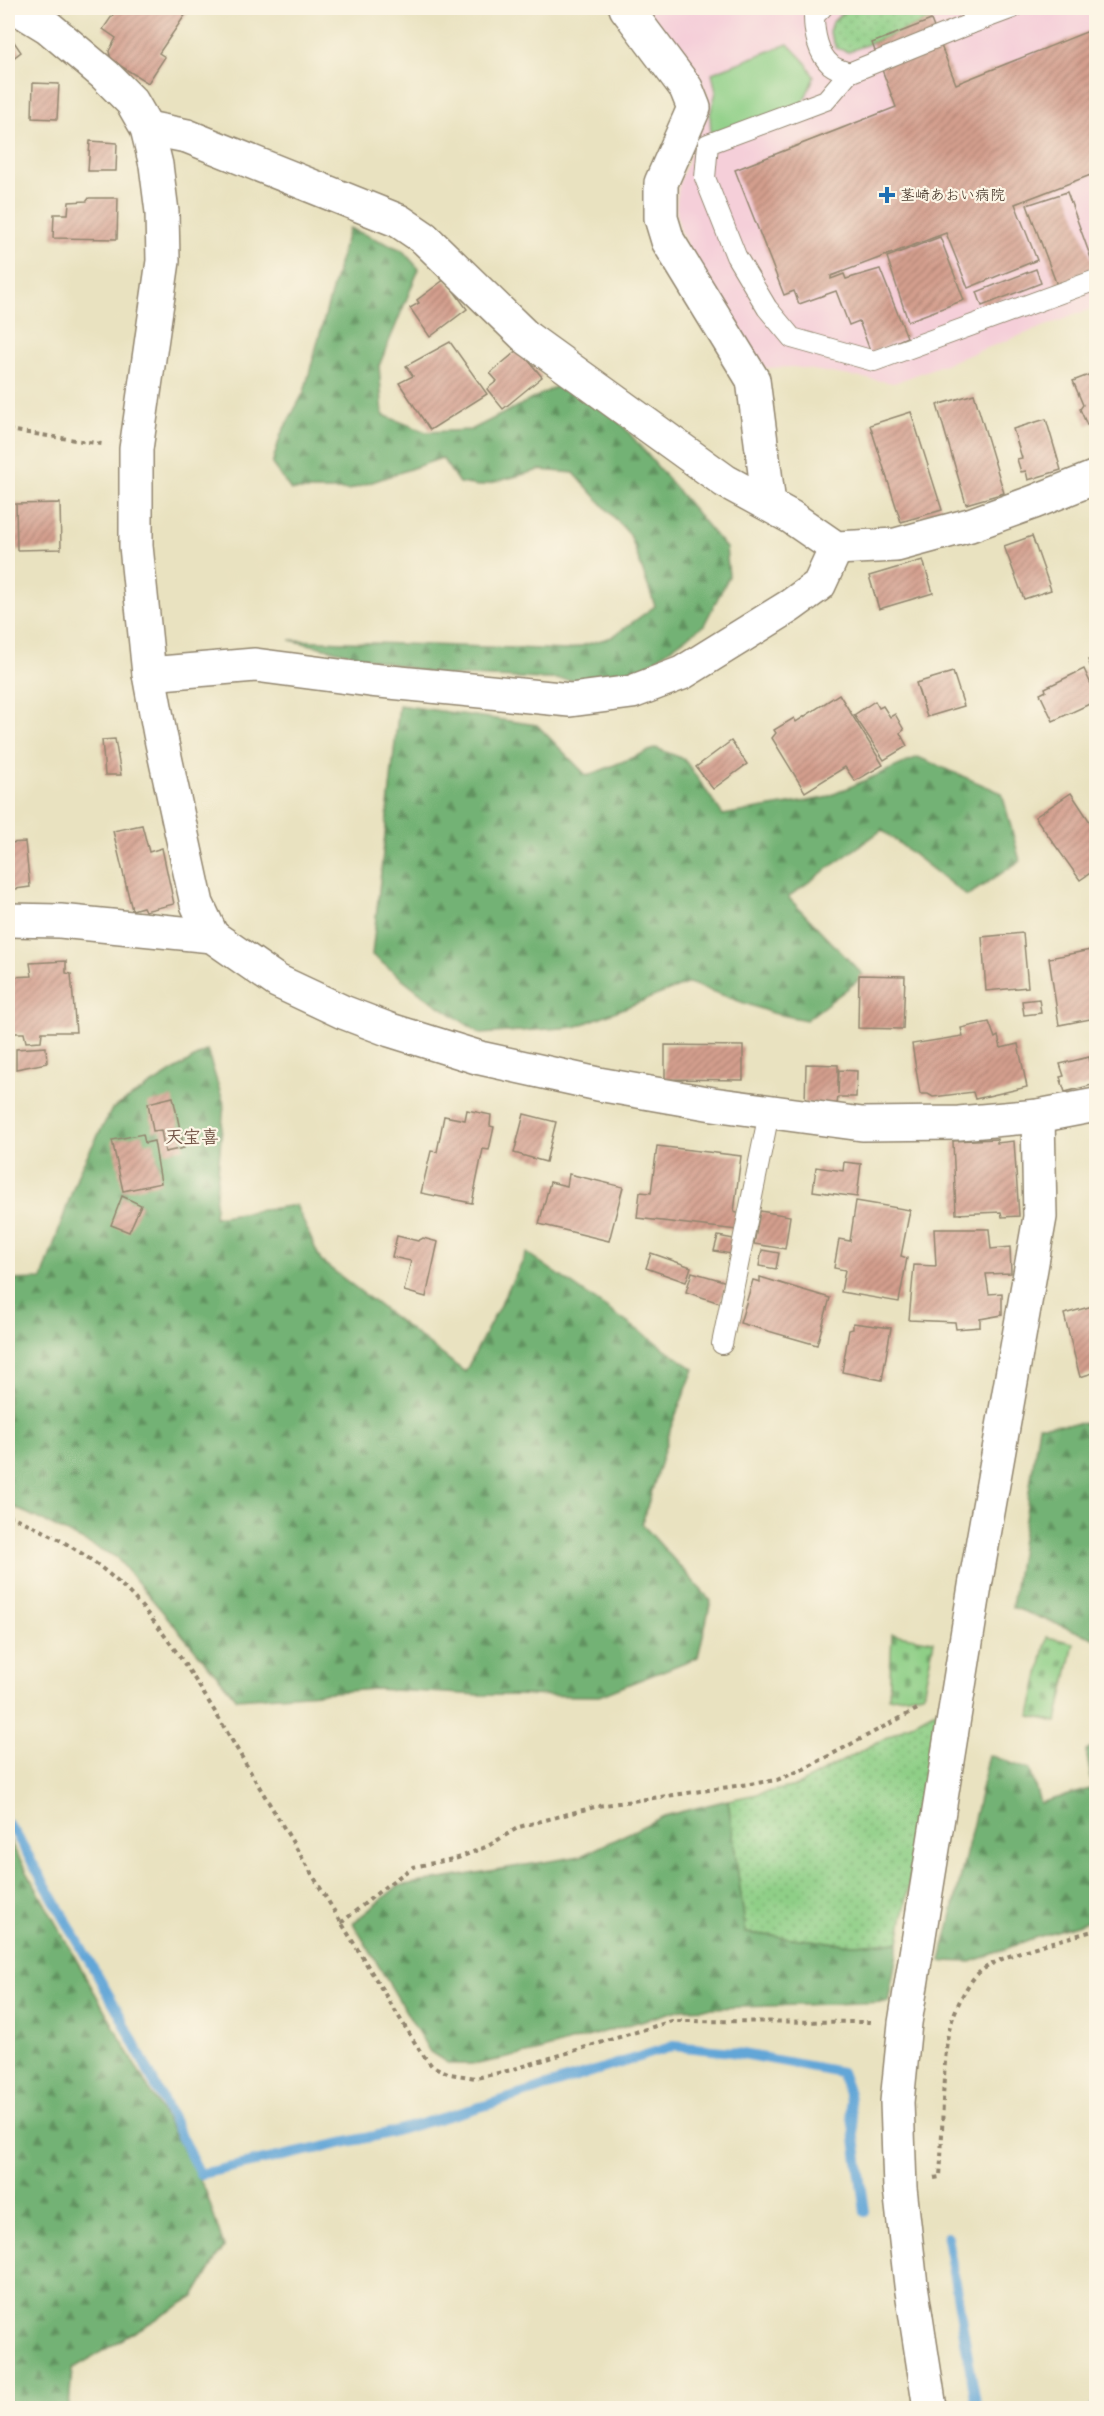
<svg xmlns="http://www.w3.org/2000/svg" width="1104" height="2416" font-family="'Balsamiq Sans','Klee One',sans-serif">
<defs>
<pattern id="grass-dots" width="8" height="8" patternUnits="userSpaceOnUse" patternTransform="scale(1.5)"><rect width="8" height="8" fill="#8fcf87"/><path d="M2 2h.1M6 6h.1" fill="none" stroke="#76a86e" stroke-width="1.8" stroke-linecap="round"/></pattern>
<pattern id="forest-firs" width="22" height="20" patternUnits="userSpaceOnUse" patternTransform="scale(1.5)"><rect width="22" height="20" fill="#73b274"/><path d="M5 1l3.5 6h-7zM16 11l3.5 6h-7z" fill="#60915f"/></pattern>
<pattern id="cemetery-stones" width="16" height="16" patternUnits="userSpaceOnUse" patternTransform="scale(1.5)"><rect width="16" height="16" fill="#8fcf87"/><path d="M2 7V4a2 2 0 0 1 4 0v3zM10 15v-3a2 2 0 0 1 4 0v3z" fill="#76a86e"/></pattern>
<pattern id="building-hatch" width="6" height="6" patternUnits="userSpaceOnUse" patternTransform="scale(1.5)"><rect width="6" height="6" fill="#d49f8e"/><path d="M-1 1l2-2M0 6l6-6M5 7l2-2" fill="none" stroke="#ad8273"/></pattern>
</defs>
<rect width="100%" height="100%" fill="#fcf5e5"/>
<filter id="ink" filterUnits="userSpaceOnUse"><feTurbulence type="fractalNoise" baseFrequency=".0167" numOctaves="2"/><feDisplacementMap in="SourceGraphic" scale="12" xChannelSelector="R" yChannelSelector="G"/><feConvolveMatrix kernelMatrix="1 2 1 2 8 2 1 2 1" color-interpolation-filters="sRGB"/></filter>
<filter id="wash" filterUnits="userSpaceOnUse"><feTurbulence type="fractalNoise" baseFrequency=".008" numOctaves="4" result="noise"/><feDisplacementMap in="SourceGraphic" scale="24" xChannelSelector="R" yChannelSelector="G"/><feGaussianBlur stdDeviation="1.35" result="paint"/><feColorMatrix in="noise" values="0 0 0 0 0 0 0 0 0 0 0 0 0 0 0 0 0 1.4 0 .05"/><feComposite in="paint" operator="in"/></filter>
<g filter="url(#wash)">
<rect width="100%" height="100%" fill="#e9e2c0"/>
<polygon fill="#f5cfd9" points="645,8 1096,8 1096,307 894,383 794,367 764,368 688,248 679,226 676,208 679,183 708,108 707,95 702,84"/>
<g fill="url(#grass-dots)" stroke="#657c52" stroke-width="1.5">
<polygon points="847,8 956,8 949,13 848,52 836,48 829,31 832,23"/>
<polygon points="939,1709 899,1942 855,1945 746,1933 728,1800 796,1786"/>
</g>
<g fill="url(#forest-firs)" stroke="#576e49" stroke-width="1.5">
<polygon points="349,228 402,250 419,269 379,366 383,415 426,432 471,430 565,382 614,415 726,548 729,576 704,625 632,676 573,680 439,675 290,640 567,650 612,637 655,606 630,535 574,473 540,470 479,486 459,483 442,458 349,490 291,490 272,464 281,434 304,392"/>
<polygon points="399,705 537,725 587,776 656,748 684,759 723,815 825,798 918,757 1002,793 1020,861 967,896 882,830 788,897 864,976 806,1020 772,1013 689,983 575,1027 481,1034 427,998 372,955"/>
<polygon points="207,1050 224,1104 214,1217 296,1205 321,1261 465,1372 527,1253 694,1369 671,1427 642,1524 711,1601 698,1657 599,1696 480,1695 375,1689 237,1699 116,1557 8,1504 8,1280 42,1279 79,1171 112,1109"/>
<polygon points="1096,1423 1096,1639 1012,1607 1039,1425"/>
<polygon points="1096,1745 1096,1919 1031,1939 971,1962 941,1961 989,1755 1030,1770 1040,1803 1093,1788 1086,1751"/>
<polygon points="728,1800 746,1933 855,1945 899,1942 888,2002 682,2009 536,2052 478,2064 449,2064 430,2052 353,1923 398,1886 581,1856 664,1816"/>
<polygon points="8,1838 205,2189 224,2247 194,2297 72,2369 69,2408 8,2408 8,2127 10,2122 8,2117"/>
</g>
<g fill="url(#cemetery-stones)" stroke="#657c52" stroke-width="1.5">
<polygon points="892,1634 934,1641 923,1694 889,1698"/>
<polygon points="1047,1637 1074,1643 1057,1722 1030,1716"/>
</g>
<polygon fill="#8fcf87" stroke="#657c52" stroke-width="1.5" points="788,44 806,63 814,77 803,103 711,135 710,115 716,92 712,73"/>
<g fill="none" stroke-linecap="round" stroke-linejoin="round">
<g stroke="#62a6d7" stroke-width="10">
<polyline points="8,1824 16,1834 118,2011 200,2174 384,2134 487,2105 674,2046 732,2052 841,2072 849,2094 865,2212"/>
<polyline points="947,2237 977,2408"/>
<polyline points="1094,2408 1096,2408"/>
</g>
</g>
<g id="blocks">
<g fill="url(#building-hatch)">
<polygon points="114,8 190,8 159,53 165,57 148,83 111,60 109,51 116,38 103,29 117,9"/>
<polygon points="931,20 956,84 1096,28 1096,173 1015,204 1037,260 968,288 946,233 831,276 831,279 844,274 846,279 880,269 907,337 871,353 859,321 849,325 836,291 799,304 794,291 784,295 735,170 896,107 872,43"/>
<polygon points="8,33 21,52 8,62"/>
<polygon points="33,83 59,84 57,119 32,118"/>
<polygon points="90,141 117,143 116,171 88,171"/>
<polygon points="1067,192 1096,272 1058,288 1027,205"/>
<polygon points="89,198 118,198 117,239 53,238 54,214 68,214 69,202 87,201"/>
<polygon points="940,237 964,300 908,321 887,257"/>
<polygon points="1036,269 1041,283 982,306 977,292"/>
<polygon points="445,279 467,309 430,337 410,308 419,303 417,300"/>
<polygon points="450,342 487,394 430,430 399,383 413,376 406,366"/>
<polygon points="519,349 542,377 503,409 487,389 497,381 490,373"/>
<polygon points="1096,372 1096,421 1087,425 1080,409 1083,405 1073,381"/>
<polygon points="974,394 1004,493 966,504 937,405"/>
<polygon points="911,412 942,510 901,522 870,425"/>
<polygon points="1046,419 1061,470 1028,480 1026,471 1021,472 1017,459 1022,458 1013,429"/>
<polygon points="60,503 61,549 17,550 16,504"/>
<polygon points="1032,536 1051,590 1024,599 1004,546"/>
<polygon points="923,560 933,593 879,609 869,576"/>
<polygon points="1096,657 1096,681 1088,660"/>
<polygon points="1084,669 1096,695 1096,701 1053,721 1040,694 1046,691 1045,688"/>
<polygon points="953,672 964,706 927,717 916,683"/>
<polygon points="839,694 883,765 855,781 845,767 805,792 772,738 776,733 774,730 794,718 796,722"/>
<polygon points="875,701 879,708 883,706 890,717 895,714 904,730 900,733 907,746 884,760 854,715"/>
<polygon points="115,739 121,775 105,775 102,740"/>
<polygon points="731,741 747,764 713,789 696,767"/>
<polygon points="1071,793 1096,831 1096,869 1080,880 1035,817"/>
<polygon points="142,825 149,852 162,848 174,904 145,911 143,907 132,910 113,831"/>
<polygon points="25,842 30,887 8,890 8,843"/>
<polygon points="1023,933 1028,987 986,991 982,937"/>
<polygon points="1096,949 1096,1018 1059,1025 1049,958"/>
<polygon points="66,961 66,973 71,974 76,1032 42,1032 41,1041 26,1042 24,1033 8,1033 8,995 14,994 11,977 32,976 30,963"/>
<polygon points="859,975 905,976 903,1029 858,1028"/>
<polygon points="1039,999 1041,1013 1024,1015 1022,1001"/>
<polygon points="989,1022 995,1038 998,1036 1001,1048 1018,1044 1027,1087 975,1099 973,1092 933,1097 928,1094 920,1094 912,1044 963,1036 961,1028"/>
<polygon points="665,1045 743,1046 743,1080 665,1079"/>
<polygon points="46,1047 47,1063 16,1069 16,1049"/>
<polygon points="1089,1057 1096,1084 1065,1092 1060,1077 1064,1076 1060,1064"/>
<polygon points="806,1064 838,1065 838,1094 839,1070 857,1071 856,1097 838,1097 837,1104 805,1104"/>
<polygon points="173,1097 184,1148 165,1152 161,1130 153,1131 148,1103"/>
<polygon points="467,1110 491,1115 490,1126 494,1127 489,1150 483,1149 472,1203 421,1193 431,1151 437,1152 444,1116 465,1120"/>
<polygon points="524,1114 556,1122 546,1162 514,1153"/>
<polygon points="143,1134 145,1143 154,1141 161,1183 123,1191 112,1140"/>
<polygon points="997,1139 997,1143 1014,1141 1019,1216 1002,1217 1001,1212 956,1214 953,1141"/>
<polygon points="657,1146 741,1156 734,1212 740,1214 737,1230 637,1218 640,1192 651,1193"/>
<polygon points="844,1162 861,1164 857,1197 813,1191 816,1167 843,1171"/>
<polygon points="569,1174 623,1187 609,1241 539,1224 550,1182 567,1186"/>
<polygon points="122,1196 141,1205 129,1232 111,1225"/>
<polygon points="856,1201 910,1210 901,1256 907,1258 899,1302 841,1292 845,1270 834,1268 839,1239 850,1241"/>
<polygon points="760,1211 790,1216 785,1249 754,1244"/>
<polygon points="934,1229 989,1229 991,1249 1010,1247 1011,1273 986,1274 989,1294 1002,1293 1002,1315 980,1319 980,1327 956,1329 955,1322 909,1320 914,1265 936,1266"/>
<polygon points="397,1236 418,1241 423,1238 438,1242 426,1297 404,1291 411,1261 392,1257"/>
<polygon points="718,1236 734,1239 731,1254 714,1251"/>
<polygon points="762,1250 779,1253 776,1269 759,1266"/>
<polygon points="651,1253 691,1267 686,1282 646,1268"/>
<polygon points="692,1272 727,1282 720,1303 686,1292"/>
<polygon points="760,1277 830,1298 817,1345 740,1323 753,1280 760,1282"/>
<polygon points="1096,1305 1096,1372 1080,1377 1064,1314"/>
<polygon points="853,1323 891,1328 882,1380 842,1372 849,1330 853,1329"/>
</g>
</g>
</g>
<g filter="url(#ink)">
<use href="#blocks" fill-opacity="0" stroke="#92866f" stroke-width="1.5"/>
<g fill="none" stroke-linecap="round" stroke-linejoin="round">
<defs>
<g id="service">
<path d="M822,8L814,16C814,33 818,54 831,65C836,69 844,71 849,73L970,24L975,8"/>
<polyline points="970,24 1013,8"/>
<polyline points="849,73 826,100 708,144 705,178 736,256 767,308 792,338 874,361 1096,280"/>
<polyline points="722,1344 769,1113"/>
</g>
<g id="minor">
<polyline points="17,8 48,27 105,75 132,102 147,128 156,165 162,212 163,261 136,449 136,546 149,674 160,734 197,904 212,936"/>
<polyline points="626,8 686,88 694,108 661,183 661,218 668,241 753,380 769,504"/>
<polyline points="147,128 187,136 399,221 424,238 527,338 725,481 791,517 836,548 896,545 970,525 1034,502 1096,477"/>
<polyline points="149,674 255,665 370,680 570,700 632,692 682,673 790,606 819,585 836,548"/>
<polyline points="8,920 60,921 212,936 277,981 343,1012 390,1030 480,1058 598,1084 713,1104 862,1124 959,1123 1038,1116 1096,1105"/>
<polyline points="930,2408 911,2285 900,2188 897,2102 905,2023 975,1586 1040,1217 1038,1116"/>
</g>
</defs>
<use href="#service" stroke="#92866f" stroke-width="22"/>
<use href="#minor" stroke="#92866f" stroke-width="36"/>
<g stroke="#92866f" stroke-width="4" stroke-dasharray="4.5 4.5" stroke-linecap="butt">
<polyline points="8,430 102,444"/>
<path d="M8,1515C57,1535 106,1564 141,1606C188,1661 223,1726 260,1788C313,1876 366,1964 420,2051L432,2066L450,2074L476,2078L511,2070L672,2021L871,2022"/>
<polyline points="341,1923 386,1886 413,1867 458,1858 488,1846 519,1827 598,1806 777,1780 804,1769 921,1707"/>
<path d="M934,2178L940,2177C943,2131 942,2085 947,2040C950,2020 965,1983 981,1971C1005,1952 1066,1939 1096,1930"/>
</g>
<use href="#service" stroke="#fff" stroke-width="20"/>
<use href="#minor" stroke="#fff" stroke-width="33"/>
</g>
</g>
<path fill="#1f6fb2" stroke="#fcf5e5" stroke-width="2" d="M884 186h6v6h6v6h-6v6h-6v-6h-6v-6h6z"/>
<g text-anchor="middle" stroke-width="4.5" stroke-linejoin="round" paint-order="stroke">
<g font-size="15" fill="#3b2a1e" stroke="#fcf5e5" text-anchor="start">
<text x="900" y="200">茎崎あおい病院</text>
</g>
<g font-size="18" font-weight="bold" fill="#715345" stroke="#fcf5e5">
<text x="192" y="1143">天宝喜</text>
</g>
</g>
<rect width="1104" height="2416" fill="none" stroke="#fcf5e5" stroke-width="30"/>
</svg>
